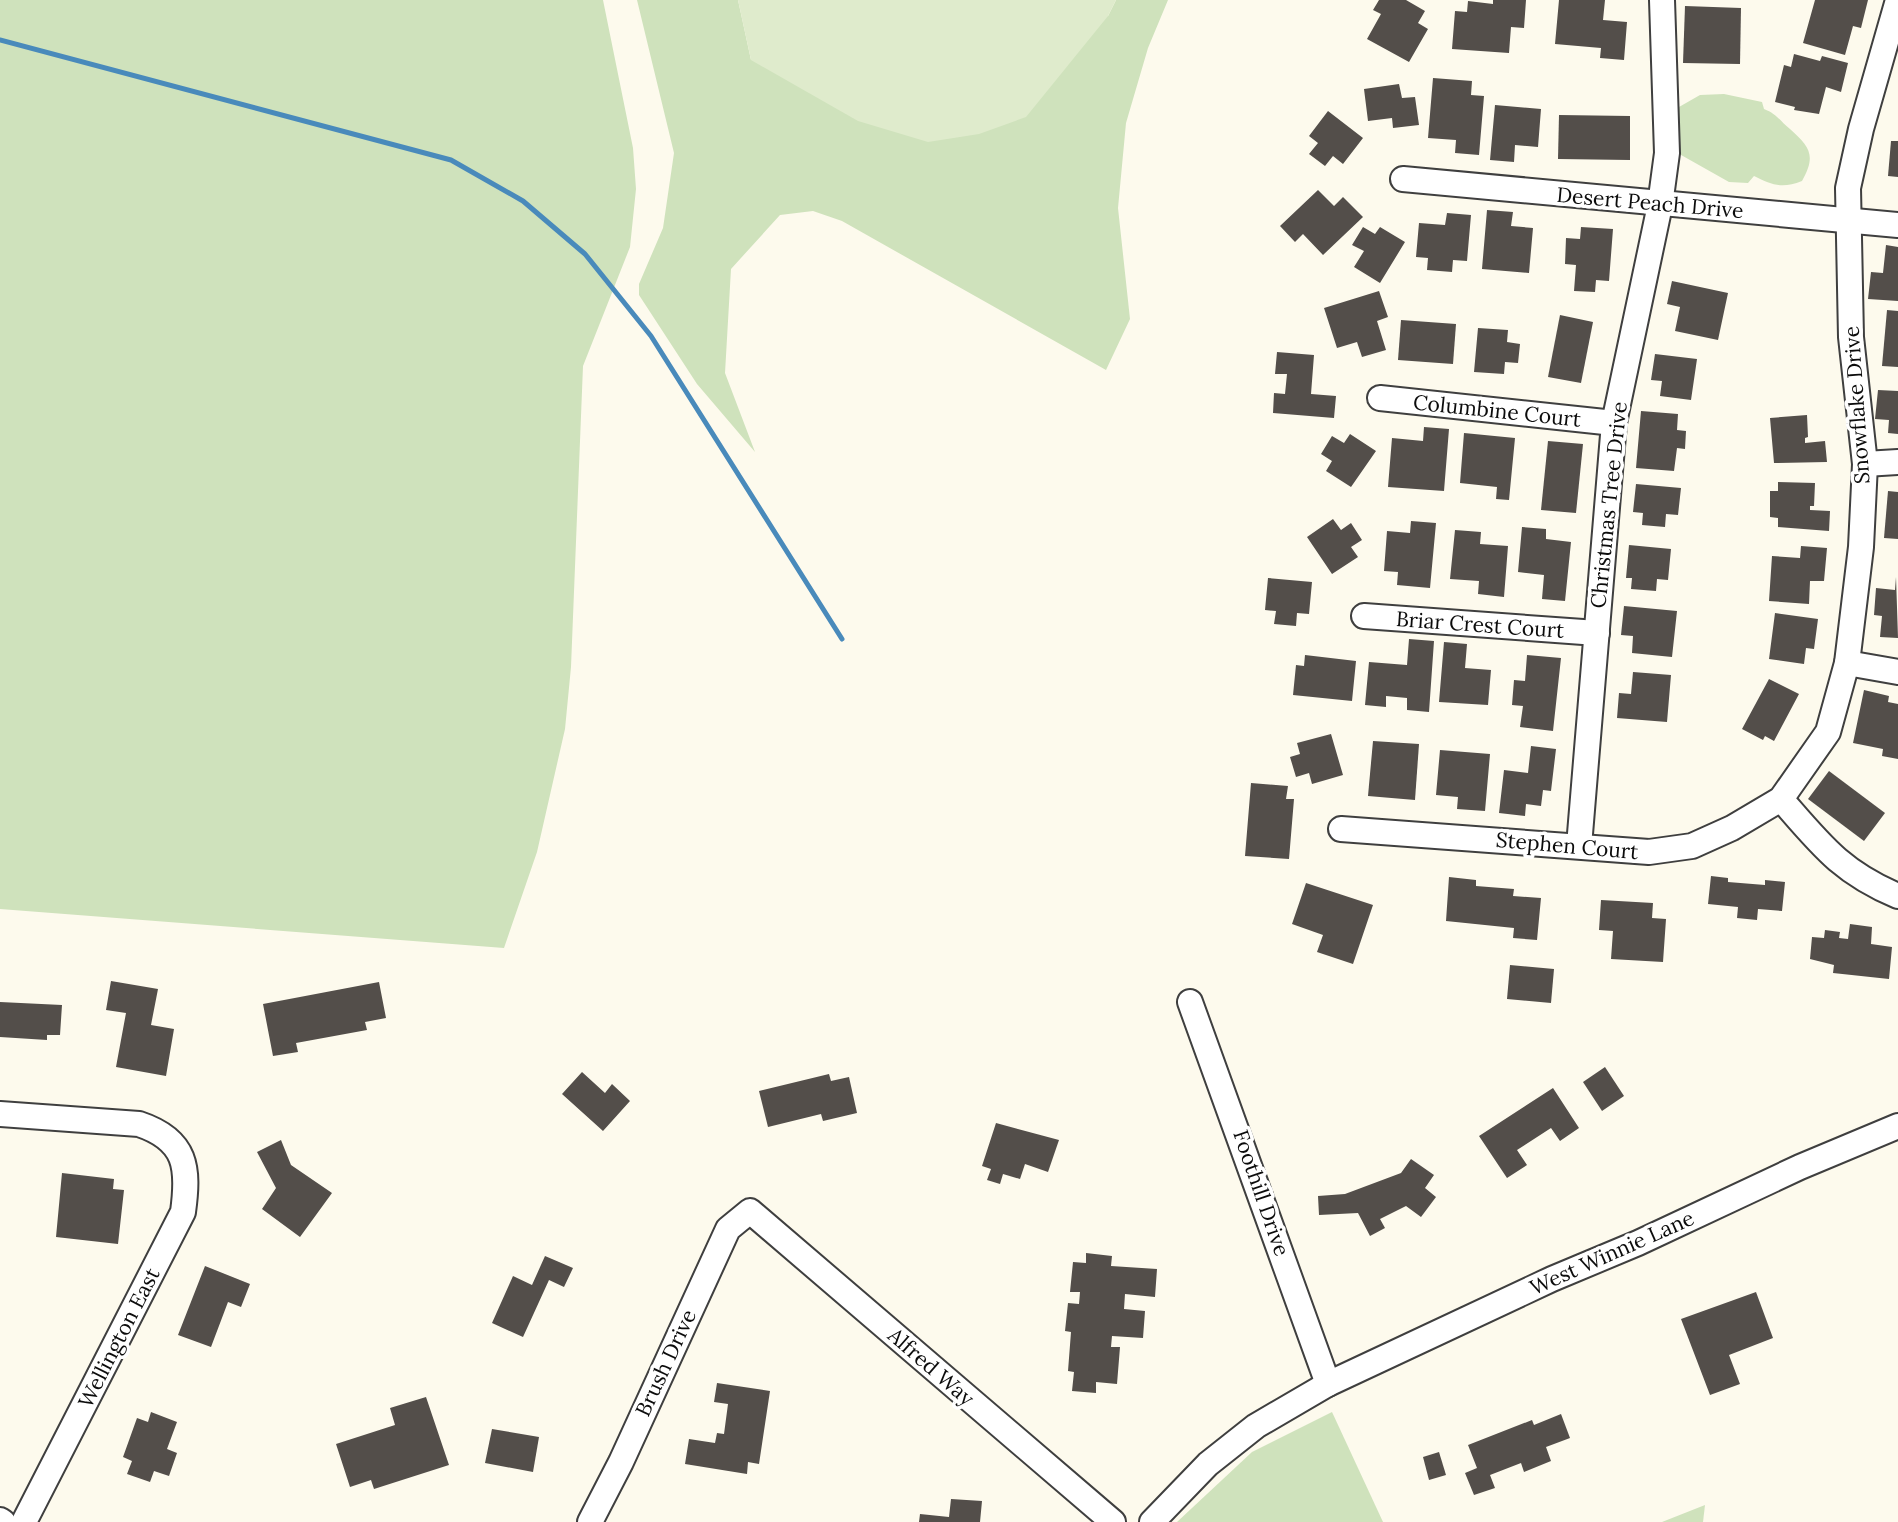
<svg xmlns="http://www.w3.org/2000/svg" width="1898" height="1522" font-family="Lora,serif">
<rect width="100%" height="100%" fill="#fdfaed"/>
<g fill="#cfe2bc">
<polygon points="0,0 603,0 633,148 636,189 630,247 583,366 571,667 565,729 537,852 504,948 0,909"/>
<polygon points="637,0 738,0 751,60 1108,16 1116,0 1168,0 1148,48 1126,123 1118,208 1130,319 1106,370 842,221 813,211 780,215 731,269 725,373 755,452 697,384 639,295 639,284 663,228 674,153"/>
<path d="M1724,94L1762,102L1764,109C1777,114 1780,121 1790,129C1809,146 1817,155 1802,181C1782,189 1772,185 1754,176L1748,183L1729,182L1674,151L1672,111L1700,95Z"/>
<polygon points="1332,1412 1383,1522 1177,1522 1252,1452"/>
<polygon points="1705,1505 1703,1522 1662,1522"/>
</g>
<polygon fill="#dfebcc" points="738,0 1116,0 1108,16 1026,117 979,134 928,142 858,121 751,60"/>
<g fill="none" stroke-linecap="round" stroke-linejoin="round">
<polyline stroke="#498abb" stroke-width="5" points="0,40 451,160 523,201 585,254 651,336 842,639"/>
</g>
<g fill="#534e4a">
<polygon points="1379,0 1406,0 1425,11 1418,23 1428,29 1409,62 1367,39 1381,14 1373,10"/>
<polygon points="1493,0 1526,0 1524,28 1511,27 1509,53 1452,49 1455,11 1467,12 1468,1 1493,4"/>
<polygon points="1559,0 1605,0 1603,20 1627,22 1624,60 1600,58 1601,48 1555,44"/>
<polygon points="1815,0 1868,0 1861,28 1853,26 1845,55 1803,43"/>
<polygon points="1685,6 1741,8 1740,64 1683,63"/>
<polygon points="1794,54 1820,61 1822,56 1848,63 1841,92 1826,87 1819,114 1794,110 1795,107 1775,102 1784,65 1791,67"/>
<polygon points="1433,78 1472,81 1471,95 1484,96 1479,155 1455,153 1456,140 1428,138"/>
<polygon points="1399,84 1402,98 1415,97 1419,125 1393,128 1392,118 1368,121 1364,89"/>
<polygon points="1495,105 1541,109 1538,147 1515,145 1514,162 1490,160"/>
<polygon points="1328,111 1363,138 1343,164 1333,156 1325,166 1309,154 1318,143 1309,136"/>
<polygon points="1559,115 1630,116 1630,160 1558,159"/>
<polygon points="1891,141 1898,141 1898,177 1888,176"/>
<polygon points="1318,190 1334,206 1343,197 1363,217 1323,255 1303,234 1295,242 1280,226"/>
<polygon points="1487,210 1513,212 1511,226 1533,228 1529,273 1482,269"/>
<polygon points="1447,213 1471,215 1467,261 1453,260 1452,272 1427,270 1428,258 1416,257 1419,223 1445,225"/>
<polygon points="1363,227 1375,234 1380,227 1405,242 1380,283 1354,267 1364,251 1352,245"/>
<polygon points="1581,227 1613,229 1609,281 1596,280 1595,292 1574,291 1576,265 1565,264 1566,238 1580,239"/>
<polygon points="1886,245 1898,247 1898,301 1868,299 1871,272 1883,273"/>
<polygon points="1672,281 1728,293 1718,340 1675,331 1680,307 1667,304"/>
<polygon points="1379,291 1388,317 1377,321 1386,350 1362,357 1357,342 1337,348 1324,308"/>
<polygon points="1887,310 1898,311 1898,367 1882,366"/>
<polygon points="1560,315 1593,322 1581,383 1548,377"/>
<polygon points="1401,320 1456,324 1453,364 1398,360"/>
<polygon points="1478,328 1508,330 1507,342 1520,344 1518,363 1505,362 1504,374 1474,372"/>
<polygon points="1277,352 1314,355 1311,394 1336,396 1334,418 1273,413 1274,393 1285,394 1287,374 1275,374"/>
<polygon points="1655,354 1697,359 1691,400 1660,396 1662,381 1651,380"/>
<polygon points="1878,390 1898,391 1898,434 1888,433 1889,420 1875,419"/>
<polygon points="1641,411 1678,414 1677,430 1686,431 1685,449 1677,448 1674,471 1636,468"/>
<polygon points="1807,415 1808,437 1805,438 1805,443 1825,441 1827,462 1774,463 1770,418"/>
<polygon points="1424,427 1449,429 1444,491 1388,487 1392,438 1423,441"/>
<polygon points="1464,433 1515,438 1509,500 1496,499 1497,487 1460,483"/>
<polygon points="1350,434 1376,451 1351,487 1326,471 1332,461 1321,454 1332,436 1344,443"/>
<polygon points="1548,441 1583,444 1576,513 1541,510"/>
<polygon points="1778,482 1815,483 1814,506 1810,506 1810,510 1830,511 1829,531 1778,527 1778,518 1770,517 1770,491 1778,491"/>
<polygon points="1636,484 1681,488 1678,515 1666,514 1665,527 1642,525 1643,513 1633,512"/>
<polygon points="1888,491 1898,492 1898,539 1884,538"/>
<polygon points="1333,519 1341,530 1351,523 1362,540 1351,547 1358,557 1332,574 1307,537"/>
<polygon points="1411,521 1436,523 1430,588 1397,585 1398,572 1384,571 1387,531 1410,533"/>
<polygon points="1522,527 1546,529 1546,539 1571,542 1565,601 1542,599 1544,575 1518,572"/>
<polygon points="1455,530 1481,532 1480,544 1508,546 1504,597 1478,594 1479,581 1450,579"/>
<polygon points="1629,545 1671,549 1668,580 1657,579 1656,591 1631,589 1632,578 1626,578"/>
<polygon points="1801,546 1827,548 1824,581 1810,581 1809,604 1769,601 1772,556 1800,558"/>
<polygon points="1896,577 1898,638 1880,637 1882,616 1874,615 1876,588 1895,590"/>
<polygon points="1268,578 1312,582 1309,614 1297,613 1296,626 1274,624 1276,611 1265,610"/>
<polygon points="1624,606 1677,611 1672,657 1632,653 1633,636 1621,635"/>
<polygon points="1775,613 1818,619 1814,649 1806,648 1804,664 1769,659"/>
<polygon points="1409,639 1434,641 1429,712 1407,710 1407,698 1386,696 1386,707 1365,705 1369,662 1407,665"/>
<polygon points="1444,642 1467,644 1465,668 1491,670 1488,705 1439,702"/>
<polygon points="1305,655 1356,661 1352,701 1293,695 1296,665 1304,666"/>
<polygon points="1527,655 1561,658 1553,731 1520,727 1523,706 1512,705 1514,680 1525,681"/>
<polygon points="1633,672 1671,675 1667,722 1617,718 1619,693 1631,694"/>
<polygon points="1769,679 1799,694 1774,741 1765,736 1763,740 1742,729"/>
<polygon points="1864,690 1889,696 1888,702 1898,704 1898,759 1882,756 1883,749 1853,743"/>
<polygon points="1331,734 1343,775 1312,784 1309,773 1296,777 1290,757 1300,754 1297,743"/>
<polygon points="1373,741 1419,744 1415,800 1368,796"/>
<polygon points="1531,746 1556,749 1551,791 1543,790 1541,806 1526,804 1525,816 1499,813 1504,770 1528,773"/>
<polygon points="1440,750 1490,754 1485,811 1457,809 1458,797 1436,795"/>
<polygon points="1829,771 1885,813 1864,841 1808,799"/>
<polygon points="1251,783 1288,786 1286,799 1294,799 1289,859 1245,856"/>
<polygon points="1711,876 1728,878 1728,882 1765,885 1765,880 1785,882 1782,911 1758,909 1757,920 1737,918 1738,907 1708,904"/>
<polygon points="1449,877 1476,880 1476,886 1514,889 1513,896 1541,898 1537,940 1513,938 1514,928 1446,921"/>
<polygon points="1306,883 1373,905 1353,964 1317,952 1323,935 1292,924"/>
<polygon points="1601,900 1653,903 1652,918 1666,919 1663,962 1611,959 1613,931 1599,930"/>
<polygon points="1850,924 1872,927 1871,944 1892,947 1889,979 1833,973 1834,965 1810,959 1812,937 1824,938 1825,930 1840,932 1839,938 1848,939"/>
<polygon points="1510,965 1554,969 1551,1003 1507,999"/>
<polygon points="111,981 158,989 151,1025 174,1029 166,1076 116,1067 126,1013 106,1010"/>
<polygon points="379,982 386,1018 365,1022 367,1030 296,1043 298,1052 273,1056 263,1004"/>
<polygon points="0,1002 62,1005 60,1035 47,1035 47,1040 0,1037"/>
<polygon points="1605,1067 1624,1096 1602,1111 1583,1082"/>
<polygon points="582,1072 605,1093 612,1084 630,1101 603,1131 562,1094"/>
<polygon points="829,1074 831,1081 849,1077 857,1113 823,1121 821,1114 768,1127 759,1091"/>
<polygon points="1553,1088 1579,1128 1560,1141 1551,1128 1517,1150 1527,1165 1507,1178 1479,1136"/>
<polygon points="996,1123 1059,1140 1048,1172 1025,1164 1020,1179 1003,1174 1000,1184 987,1180 991,1169 982,1166"/>
<polygon points="281,1140 291,1165 332,1193 300,1237 262,1209 276,1188 257,1152"/>
<polygon points="1411,1159 1434,1175 1425,1188 1436,1197 1421,1217 1406,1206 1380,1219 1385,1228 1370,1236 1358,1213 1319,1215 1318,1196 1345,1194 1401,1173"/>
<polygon points="62,1173 114,1179 113,1189 124,1190 118,1244 56,1237"/>
<polygon points="1086,1253 1112,1256 1111,1266 1157,1269 1155,1297 1125,1294 1124,1309 1145,1311 1143,1338 1112,1336 1111,1347 1120,1347 1117,1384 1096,1382 1096,1393 1072,1391 1074,1372 1068,1371 1071,1332 1065,1331 1068,1303 1079,1304 1080,1292 1070,1292 1073,1262 1086,1263"/>
<polygon points="545,1256 573,1268 564,1287 549,1280 523,1337 492,1323 513,1276 532,1285"/>
<polygon points="205,1266 250,1284 241,1307 228,1302 211,1347 178,1335"/>
<polygon points="1756,1292 1773,1338 1729,1355 1740,1384 1710,1395 1681,1319"/>
<polygon points="717,1383 770,1391 759,1464 748,1462 747,1474 685,1464 689,1439 715,1443 717,1433 724,1434 728,1404 714,1402"/>
<polygon points="426,1397 449,1465 374,1489 371,1480 350,1487 336,1444 395,1425 390,1408"/>
<polygon points="151,1412 177,1422 167,1449 177,1453 169,1476 154,1471 150,1482 127,1474 132,1461 123,1457 137,1418 148,1422"/>
<polygon points="1561,1414 1570,1438 1546,1447 1551,1461 1524,1472 1521,1463 1490,1475 1495,1488 1474,1495 1465,1473 1477,1468 1468,1445 1532,1420 1534,1425"/>
<polygon points="492,1429 539,1437 533,1472 485,1463"/>
<polygon points="1439,1452 1446,1475 1429,1480 1423,1457"/>
<polygon points="951,1499 982,1501 980,1522 919,1522 920,1514 949,1517"/>
</g>
<g fill="none" stroke-linecap="round" stroke-linejoin="round">
<defs>
<g id="minor">
<polyline points="1403,179 1898,225"/>
<polyline points="1380,398 1614,423"/>
<polyline points="1865,464 1898,462"/>
<polyline points="1364,616 1597,633"/>
<polyline points="1847,663 1898,672"/>
<path d="M1781,799C1821,845 1841,872 1898,896"/>
<polyline points="1341,829 1649,852 1692,846 1732,828 1781,799 1828,732 1847,663 1861,547 1865,464 1851,337 1848,188 1861,129 1898,0"/>
<polyline points="1579,846 1614,423 1660,205 1667,153 1662,0"/>
<polyline points="1190,1002 1328,1384"/>
<path d="M0,1114L139,1124C187,1140 189,1168 183,1212L24,1522"/>
<polyline points="0,1520 3,1522"/>
<polyline points="590,1522 621,1462 728,1229 750,1211 1113,1522"/>
<polyline points="1152,1522 1208,1464 1256,1426 1328,1384 1552,1279 1638,1243 1800,1167 1898,1126"/>
</g>
</defs>
<use href="#minor" stroke="#3f3f3f" stroke-width="28"/>
<use href="#minor" stroke="#fff" stroke-width="24"/>
</g>
<g text-anchor="middle" stroke-width="7" stroke-linejoin="round" paint-order="stroke">
<g font-size="21" fill="#0c0c0c" stroke="#fff">
<text transform="translate(1650 203) rotate(5)" y="7">Desert Peach Drive</text>
<text transform="translate(1857 405) rotate(-94)" y="7">Snowflake Drive</text>
<text transform="translate(1497 411) rotate(6)" y="7">Columbine Court</text>
<text transform="translate(1609 505) rotate(-84)" y="7">Christmas Tree Drive</text>
<text transform="translate(1480 625) rotate(4)" y="7">Briar Crest Court</text>
<text transform="translate(1567 846) rotate(5)" y="7">Stephen Court</text>
<text transform="translate(1261 1193) rotate(71)" y="7">Foothill Drive</text>
<text transform="translate(1612 1253) rotate(-24)" y="7">West Winnie Lane</text>
<text transform="translate(119 1338) rotate(-63)" y="7">Wellington East</text>
<text transform="translate(666 1363) rotate(-65)" y="7">Brush Drive</text>
<text transform="translate(931 1367) rotate(41)" y="7">Alfred Way</text>
</g>
</g>
</svg>
